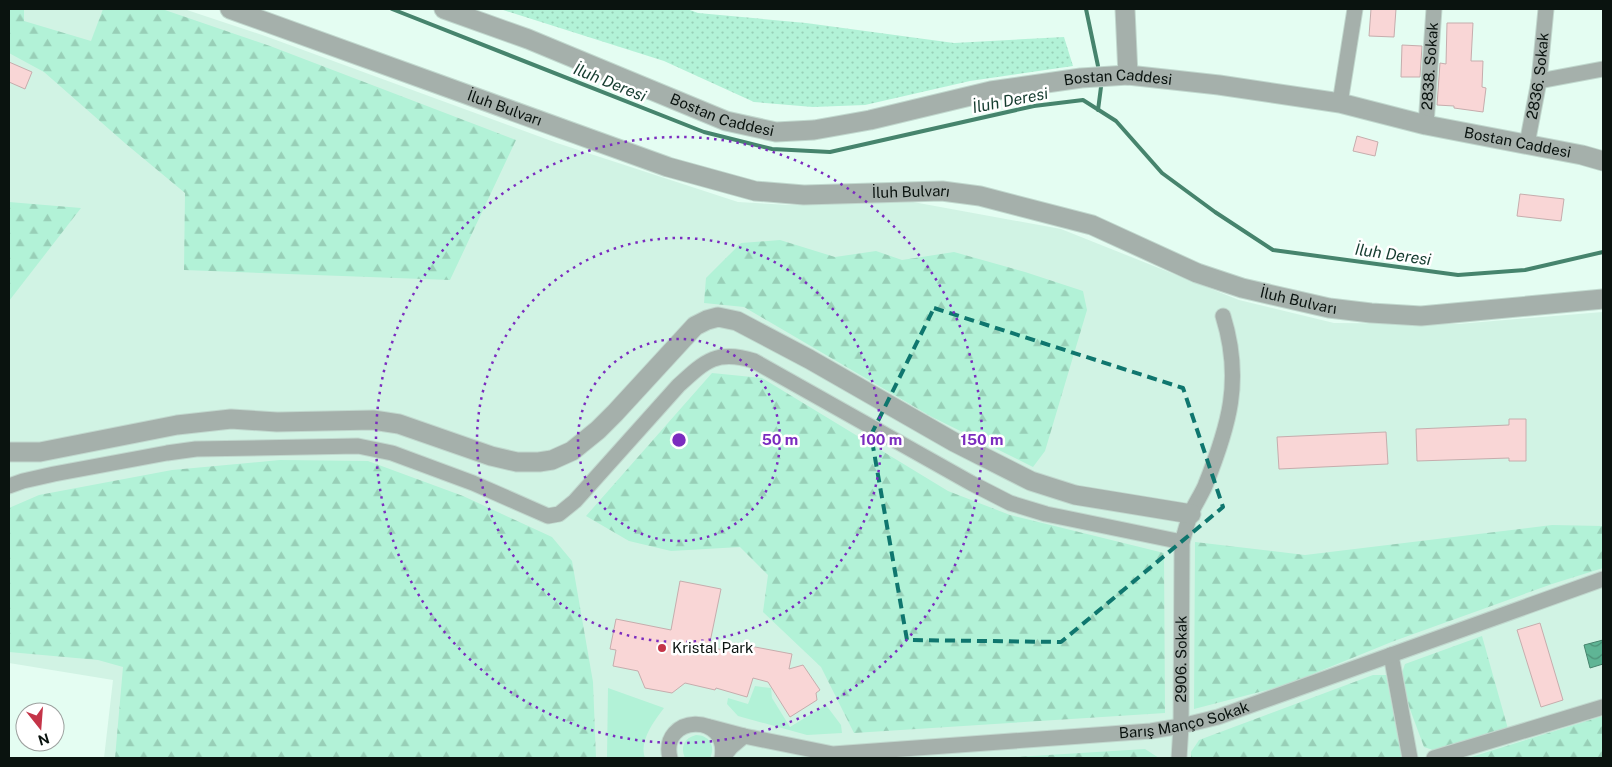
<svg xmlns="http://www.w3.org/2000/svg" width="1612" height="767" font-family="'Public Sans',sans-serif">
<defs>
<pattern id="forest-firs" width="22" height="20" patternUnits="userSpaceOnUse" patternTransform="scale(1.25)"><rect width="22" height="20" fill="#b2f2d7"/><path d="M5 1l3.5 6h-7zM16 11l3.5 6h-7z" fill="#98cfb7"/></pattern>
<pattern id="park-dots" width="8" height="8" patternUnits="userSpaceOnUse" patternTransform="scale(1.25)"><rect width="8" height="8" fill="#b2f2d7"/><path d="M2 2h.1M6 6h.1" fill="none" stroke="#98cfb7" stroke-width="1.8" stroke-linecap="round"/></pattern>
<pattern id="water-waves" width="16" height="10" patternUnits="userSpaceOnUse" patternTransform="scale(1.25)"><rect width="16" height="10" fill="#5fb595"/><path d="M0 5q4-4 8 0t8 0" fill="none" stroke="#4d9278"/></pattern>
</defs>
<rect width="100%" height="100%" fill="#e4fdf2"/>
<polygon fill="#d1f3e4" points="9,9 184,9 265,36 557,143 738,202 790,205 913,202 1061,229 1239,300 1334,323 1458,324 1603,312 1603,758 104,758 113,680 9,663"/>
<g fill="#b2f2d7">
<polygon points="755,686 771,688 772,698 790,727 826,705 841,725 842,733 807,735 738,716 727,704 728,698 748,704"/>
<path d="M608,688L664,708C654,721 639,741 645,758H607Z"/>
<path d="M696,735C709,735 716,746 710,758H685C680,747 684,738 696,735Z"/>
</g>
<g fill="url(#forest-firs)">
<polygon points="9,9 24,9 24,21 91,41 103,9 162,9 270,46 516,140 450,280 184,270 185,193 126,144 44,72 9,53"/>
<polygon points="9,202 81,208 9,301"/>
<polygon points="780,240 835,257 876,251 902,260 954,252 1025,272 1083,291 1087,310 1045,451 1033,467 932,417 744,307 704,303 706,278 741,243"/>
<polygon points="712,373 762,378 948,491 1010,515 1164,553 1165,713 854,733 821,667 763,612 768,575 740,547 671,551 629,541 586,516"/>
<polygon points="280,460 368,461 463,496 552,537 572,561 593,682 596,758 115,758 123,667 98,660 9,652 9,508 39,495 172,470"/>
<polygon points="1552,525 1603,526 1603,568 1552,584 1394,641 1283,686 1194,709 1195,542 1305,555"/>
<polygon points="1482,636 1508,729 1433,750 1424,747 1404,693 1401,676 1405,664"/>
<polygon points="1373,675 1386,675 1402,758 1191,758 1191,752 1199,740"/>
<polygon points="1603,716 1603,758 1468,758"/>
<polygon points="1145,749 1159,758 999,758"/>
</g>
<polygon fill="url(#park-dots)" points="500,9 687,9 698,13 806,23 954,43 1064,37 1073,66 970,81 865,105 813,107 754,102 664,61"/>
<polygon fill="url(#water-waves)" stroke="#46846d" points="1603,640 1603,664 1590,668 1584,645"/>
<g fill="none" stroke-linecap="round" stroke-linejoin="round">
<g stroke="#46846d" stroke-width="4">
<polyline points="392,9 704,132 772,149 830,152 1034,106 1083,100 1116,121 1162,173 1215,212 1273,250 1458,275 1525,270 1603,252"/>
<polyline points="1086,9 1098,66"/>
<polyline points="1098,110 1101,87"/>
</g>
</g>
<g fill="#f9d6d6" stroke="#c6adad">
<polygon points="1371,9 1396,9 1394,37 1369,36"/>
<polygon points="1447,23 1473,23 1471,61 1483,61 1482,87 1486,88 1483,112 1454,108 1454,106 1437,105 1440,63 1446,64"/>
<polygon points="1402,45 1422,46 1420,77 1401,77"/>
<polygon points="9,62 32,72 25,89 9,82"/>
<polygon points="1357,136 1378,142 1375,156 1353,151"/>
<polygon points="1520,194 1564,199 1561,221 1517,216"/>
<polygon points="1509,419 1526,419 1526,461 1509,461 1509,458 1417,461 1416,429 1509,425"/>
<polygon points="1386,432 1388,464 1279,469 1277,437"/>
<polygon points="680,581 721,589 709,647 733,652 734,643 792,654 789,669 803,665 820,690 816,693 817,700 790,717 768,682 753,678 747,697 716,688 715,690 685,683 672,693 645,688 638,671 613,666 616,650 610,649 616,619 671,630"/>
<polygon points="1540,623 1563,700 1541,707 1517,630"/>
</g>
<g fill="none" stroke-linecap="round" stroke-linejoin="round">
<defs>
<g id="minor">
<polyline points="1539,81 1603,69"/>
<polyline points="1340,103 1355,9"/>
<path id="s1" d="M1426,125L1434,9"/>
<path id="s2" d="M1527,144L1539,81L1546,9"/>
<path d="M9,486L23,481L54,474L167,453L196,449L358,446L392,453L473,483L548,516L559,514L575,501L678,386C705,361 717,349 754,361L971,483L1010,503L1046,514L1182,542"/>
<polyline points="1391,655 1410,758"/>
<polyline points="710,727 744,736 731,747 723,757"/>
<path id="s3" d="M744,736L833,754L1151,731L1181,726L1218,717L1603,579"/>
<path d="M670,758C659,715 730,711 722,758"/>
<path id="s4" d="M1179,758L1181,726L1182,542C1185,533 1187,523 1191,513C1195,504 1201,495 1205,486C1229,426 1243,380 1223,316"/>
<polyline points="1434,758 1603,707"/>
</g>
<g id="tertiary">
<path id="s5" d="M230,9L668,167L755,191L804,195L942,191L980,196L1092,225L1197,273L1242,288L1329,308L1371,313L1421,316L1603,299"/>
<path id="s6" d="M444,9L528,39L726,121L776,132L814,130L870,120L991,91L1081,78L1128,75L1219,85L1340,103L1426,125L1582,155L1603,161"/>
<polyline points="1125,9 1128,75"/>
<polyline points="9,452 40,452 177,425 231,419 277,422 373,420 399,424 491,456 517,462 539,462 552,460 572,451 598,430 615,413 695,326 707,320 718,317 737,321 809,359 954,442 1031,481 1075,495 1191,514"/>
</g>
</defs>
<use href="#minor" stroke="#c1d8ce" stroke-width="17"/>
<use href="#tertiary" stroke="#c1d8ce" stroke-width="21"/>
<use href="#minor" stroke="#a5b0ab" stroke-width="15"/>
<use href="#tertiary" stroke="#a5b0ab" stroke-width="19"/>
</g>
<path fill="none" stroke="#0f766e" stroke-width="4" stroke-dasharray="10 6" stroke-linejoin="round" d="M934,308L1183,388L1223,507L1061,642L907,640L871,435Z"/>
<g fill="none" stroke="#7b2cbf" stroke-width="2.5" stroke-dasharray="2.5 5">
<circle cx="679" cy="440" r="101"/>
<circle cx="679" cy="440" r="202"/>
<circle cx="679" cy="440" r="303"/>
</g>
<circle fill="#c43448" stroke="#fff" stroke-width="2" cx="662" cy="648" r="5"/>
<g text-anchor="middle" stroke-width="5" stroke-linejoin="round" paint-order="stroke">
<g font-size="15" fill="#0a130f" stroke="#fff">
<text dy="5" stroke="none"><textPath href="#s1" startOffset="59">2838. Sokak</textPath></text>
<text dy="5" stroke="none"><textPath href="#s2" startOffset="69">2836. Sokak</textPath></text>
<text dy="5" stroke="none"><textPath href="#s6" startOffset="702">Bostan Caddesi</textPath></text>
<text dy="5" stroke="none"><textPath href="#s5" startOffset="292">İluh Bulvarı</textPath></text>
<text dy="5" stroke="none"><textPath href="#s6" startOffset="298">Bostan Caddesi</textPath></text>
<text dy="5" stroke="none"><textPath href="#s6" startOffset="1108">Bostan Caddesi</textPath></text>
<text dy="5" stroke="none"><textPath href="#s5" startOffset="712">İluh Bulvarı</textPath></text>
<text dy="5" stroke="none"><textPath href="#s5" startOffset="1118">İluh Bulvarı</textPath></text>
<text dy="5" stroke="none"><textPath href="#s4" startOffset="99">2906. Sokak</textPath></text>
<text dy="5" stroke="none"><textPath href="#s3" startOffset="444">Barış Manço Sokak</textPath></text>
</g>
<g font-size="15" fill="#0a130f" stroke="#fff" text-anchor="start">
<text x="672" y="653">Kristal Park</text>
</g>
<g font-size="16" font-style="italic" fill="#153c2f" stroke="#fff">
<text transform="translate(610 82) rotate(22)" y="6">İluh Deresi</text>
<text transform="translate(1010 100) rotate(-11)" y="6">İluh Deresi</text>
<text transform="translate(1393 254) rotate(8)" y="6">İluh Deresi</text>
</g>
</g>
<circle cx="679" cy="440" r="8" fill="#7b2cbf" stroke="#fff" stroke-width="2.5"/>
<g font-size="15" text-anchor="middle" font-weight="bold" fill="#7b2cbf" stroke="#fff" stroke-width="5" stroke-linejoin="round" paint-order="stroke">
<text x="780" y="445">50 m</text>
<text x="881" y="445">100 m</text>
<text x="982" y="445">150 m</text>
</g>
<rect width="1612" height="767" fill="none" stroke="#0a130f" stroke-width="20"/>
<g transform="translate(40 727) rotate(163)"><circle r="24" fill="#ffffff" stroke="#9da19f"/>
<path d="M0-4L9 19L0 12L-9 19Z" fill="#c43448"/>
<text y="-8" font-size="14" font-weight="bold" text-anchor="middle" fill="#0a130f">N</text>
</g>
</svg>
